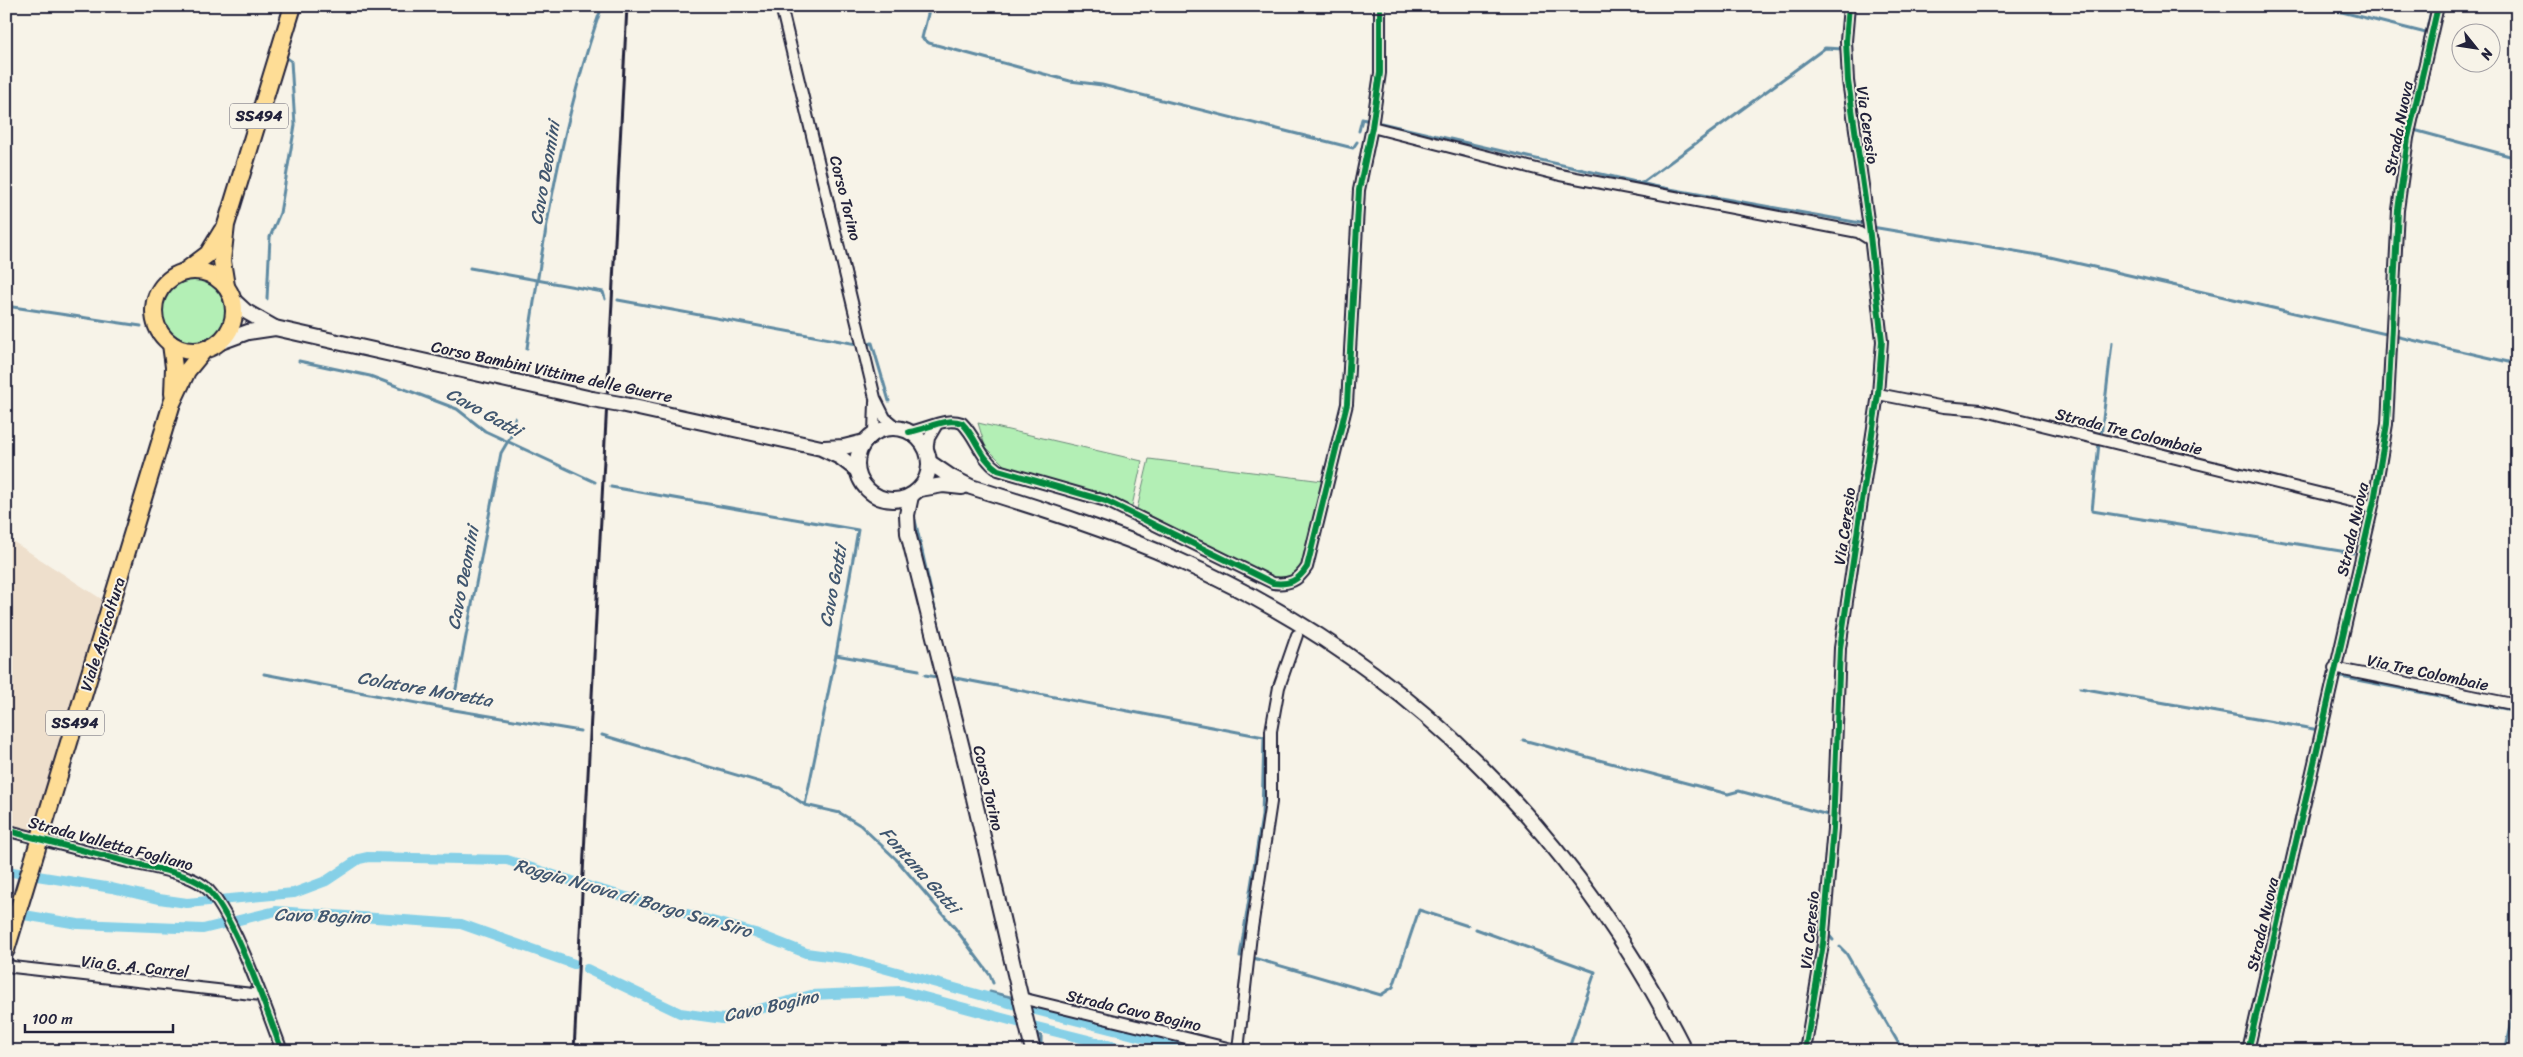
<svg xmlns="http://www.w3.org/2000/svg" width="2523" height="1057" font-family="Sriracha,sans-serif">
<rect width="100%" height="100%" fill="#f7f3e8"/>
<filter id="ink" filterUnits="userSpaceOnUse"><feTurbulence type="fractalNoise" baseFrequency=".02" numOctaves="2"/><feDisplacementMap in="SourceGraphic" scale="10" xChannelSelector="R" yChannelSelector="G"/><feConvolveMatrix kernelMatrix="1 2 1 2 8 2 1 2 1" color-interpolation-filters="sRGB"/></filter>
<g filter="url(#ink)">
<polygon fill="#eedfcc" points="6,537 103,600 34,831 6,822"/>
<g fill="#b3efb5" stroke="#6a8878">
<circle cx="195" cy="310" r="33"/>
<polygon points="978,423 1142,461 1132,506 1008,469 985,446"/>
<polygon points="1149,459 1323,481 1305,562 1295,576 1277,579 1137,509"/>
</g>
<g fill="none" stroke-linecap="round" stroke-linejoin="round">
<g stroke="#5e8aa2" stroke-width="3">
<polyline points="930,6 922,38 929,43 1070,81 1102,85 1353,148 1357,142"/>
<polyline points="2318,6 2426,33"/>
<polyline points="1841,46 1843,74"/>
<polyline points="2408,118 2432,6"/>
<polyline points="1381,123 1653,186 1866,224"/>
<polyline points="2414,130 2517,158"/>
<polyline points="1359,131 1362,119 1366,120"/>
<polyline points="1642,183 1825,48 1843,49"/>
<polyline points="1872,227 2050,257 2517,364"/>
<polyline points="470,268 603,292 605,299"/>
<polyline points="267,299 270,237 280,213 295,125 291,61 287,58"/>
<polyline points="618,300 857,344"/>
<polyline points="6,306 141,326"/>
<polyline points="866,345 872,343 889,401"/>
<path d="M527,348C544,233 563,116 602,6"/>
<polyline points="299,361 370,376 457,409 485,431 595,482"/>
<polyline points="514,425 515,418"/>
<polyline points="2101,436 2112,343"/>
<polyline points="2099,443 2092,511 2353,553"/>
<polyline points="611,487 858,530 836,655 805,805"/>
<polyline points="915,520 944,649"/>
<polyline points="836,655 919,670"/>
<polyline points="264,674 454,710 580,731"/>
<polyline points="925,675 936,677"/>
<polyline points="2336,676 2517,711"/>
<polyline points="950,677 1264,737 1262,816 1240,956 1246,956"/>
<polyline points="2080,688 2319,730"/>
<polyline points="454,699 501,453 511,436"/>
<polyline points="602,735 780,788 805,805 840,813 860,825 896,859 955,928 990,975 993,983"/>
<polyline points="1523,740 1728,794 1739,791 1828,815 1829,822"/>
<polyline points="1819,927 1820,918"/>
<polyline points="1476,929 1595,972 1568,1051"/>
<polyline points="1827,933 1833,940"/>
<polyline points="1840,947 1846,953 1903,1051"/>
<polyline points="1250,957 1381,995 1393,987 1419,910 1468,926"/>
<polyline points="990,992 1014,998"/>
<polyline points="1035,1033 1041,1036 1041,1044"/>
<polyline points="2505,1051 2517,1000"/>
</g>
<g stroke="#86d0e7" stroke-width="10">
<polyline points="6,871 112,888 159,899 187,903 294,893 326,881 359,859 368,857 507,860 594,888 755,933 806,953 850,959 1016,1005 1196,1051"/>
<polyline points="6,912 78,924 203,929 276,911 461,924 574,964"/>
<polyline points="587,969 680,1013 723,1019 811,995 902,991 1021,1023"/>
<polyline points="1033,1026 1132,1051"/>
</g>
<defs>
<g id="street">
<polyline points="781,6 875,398 885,418 897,428"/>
<polyline points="1372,127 1560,175 1858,232 1871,240"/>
<polyline points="1878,394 1944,407 1981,410 2371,506"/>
<path d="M909,432C928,429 944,417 962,423C977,438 980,458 998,470L1106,501L1273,583C1289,585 1298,581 1307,567L1347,404L1359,190L1372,127L1380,73V6"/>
<polyline points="874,433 875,402"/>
<polyline points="927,451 929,438 936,426"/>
<polyline points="2334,668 2517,705"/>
<path d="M6,830C49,842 93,853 136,864C155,868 189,874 204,886C232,908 268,1014 282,1051"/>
<polyline points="6,964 13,967 261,995"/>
<polyline points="1021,998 1240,1051"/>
<polyline points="1238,1050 1251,935 1271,802 1271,731 1279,687 1297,635"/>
<polyline points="1805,1051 1823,944 1833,828 1840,648 1878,394 1882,341 1869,227 1848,81 1846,41 1849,6"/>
<polyline points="2248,1051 2374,501 2387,424 2398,210 2408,138 2438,6"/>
</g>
<g id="secondary">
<polyline points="233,300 245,311 275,328 592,399"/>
<polyline points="218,343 248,332 275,328"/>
<polyline points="620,404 821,448 840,457 857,470"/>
<circle cx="893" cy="464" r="36"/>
<polyline points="824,448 844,447 864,442"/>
<path d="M929,462L951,477L971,487C1042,509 1112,531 1180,561C1406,661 1574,832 1685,1051"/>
<polyline points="920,489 943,485 962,487"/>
<polyline points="911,496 907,515 908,533 966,764 1033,1051"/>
</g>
<g id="primary">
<circle cx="194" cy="311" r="40"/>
<polyline points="184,272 208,254 222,231"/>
<polyline points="226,286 222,261 226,225 293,6"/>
<polyline points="171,344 174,367 173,394"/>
<polyline points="6,950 172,403 187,371 205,349"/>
</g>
</defs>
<use href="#street" stroke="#22223b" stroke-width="14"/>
<use href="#secondary" stroke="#22223b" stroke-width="18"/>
<use href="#primary" stroke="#22223b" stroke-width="20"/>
<use href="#street" stroke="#f7f3e8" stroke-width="10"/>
<use href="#secondary" stroke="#f7f3e8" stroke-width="14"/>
<use href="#primary" stroke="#fedd96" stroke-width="16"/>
<polyline stroke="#22223b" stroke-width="3" points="574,1051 627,6"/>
<defs>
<polyline id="secondary-bridge" points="592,399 620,404"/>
</defs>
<use href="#secondary-bridge" stroke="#22223b" stroke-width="18" stroke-linecap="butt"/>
<use href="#secondary-bridge" stroke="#f7f3e8" stroke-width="14"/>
<defs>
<g id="cycleway">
<path d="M909,432C928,429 944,417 962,423C977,438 980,458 998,470L1106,501L1273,583C1289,585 1298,581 1307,567L1347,404L1359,190L1372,127L1380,73V6"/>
<path d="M6,830C49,842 93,853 136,864C155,868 189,874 204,886C232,908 268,1014 282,1051"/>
<polyline points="1805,1051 1823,944 1833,828 1840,648 1878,394 1882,341 1869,227 1848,81 1846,41 1849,6"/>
<polyline points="2248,1051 2374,501 2387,424 2398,210 2408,138 2438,6"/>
</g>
</defs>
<use href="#cycleway" stroke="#f7f3e8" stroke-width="9"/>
<use href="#cycleway" stroke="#00873e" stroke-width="6"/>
</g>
</g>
<g text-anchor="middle" stroke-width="4" stroke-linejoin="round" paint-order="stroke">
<g fill="#f7f3e8" stroke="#62616f" stroke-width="1">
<rect x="230" y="103.5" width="58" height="25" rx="4"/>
<rect x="46" y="710.5" width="58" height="25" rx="4"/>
</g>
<g font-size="15" font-weight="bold" fill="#22223b">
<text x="259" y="121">SS494</text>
<text x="75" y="728">SS494</text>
</g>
<g font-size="16" fill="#22223b" stroke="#f7f3e8">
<text transform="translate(1868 125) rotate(82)" y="6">Via Ceresio</text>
<text transform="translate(2398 128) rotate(-79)" y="6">Strada Nuova</text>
<text transform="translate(846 198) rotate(76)" y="6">Corso Torino</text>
<text transform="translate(552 371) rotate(12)" y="6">Corso Bambini Vittime delle Guerre</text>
<text transform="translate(2129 431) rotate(14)" y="6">Strada Tre Colombaie</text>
<text transform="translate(1844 526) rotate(-82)" y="6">Via Ceresio</text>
<text transform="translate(2352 529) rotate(-77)" y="6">Strada Nuova</text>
<text transform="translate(102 634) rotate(-73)" y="6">Viale Agricoltura</text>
<text transform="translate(2428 672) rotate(12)" y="6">Via Tre Colombaie</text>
<text transform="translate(989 788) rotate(77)" y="6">Corso Torino</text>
<text transform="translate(111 843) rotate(15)" y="6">Strada Valletta Fogliano</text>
<text transform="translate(2262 924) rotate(-77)" y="6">Strada Nuova</text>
<text transform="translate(1809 930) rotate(-84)" y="6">Via Ceresio</text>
<text transform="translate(135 966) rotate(6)" y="6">Via G. A. Carrel</text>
<text transform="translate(1134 1010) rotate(13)" y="6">Strada Cavo Bogino</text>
</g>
<g font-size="18" font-style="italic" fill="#40566f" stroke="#f7f3e8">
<text transform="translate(545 173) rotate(-80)" y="6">Cavo Deomini</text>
<text transform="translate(484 412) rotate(29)" y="6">Cavo Gatti</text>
<text transform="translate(463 578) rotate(-79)" y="6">Cavo Deomini</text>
<text transform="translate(833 586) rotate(-79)" y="6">Cavo Gatti</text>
<text transform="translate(425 689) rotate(10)" y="6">Colatore Moretta</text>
<text transform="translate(920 870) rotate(48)" y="6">Fontana Gatti</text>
<text transform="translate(633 898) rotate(16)" y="6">Roggia Nuova di Borgo San Siro</text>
<text transform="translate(322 916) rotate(2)" y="6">Cavo Bogino</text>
<text transform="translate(771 1006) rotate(-12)" y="6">Cavo Bogino</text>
</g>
</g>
<rect width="2523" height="1057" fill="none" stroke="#f7f3e8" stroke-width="25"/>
<rect x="12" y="12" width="2498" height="1032" fill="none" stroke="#22223b" stroke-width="2" filter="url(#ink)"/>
<g transform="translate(2476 48) rotate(120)"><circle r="24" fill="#f7f3e8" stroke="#a29fa3"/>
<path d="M0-4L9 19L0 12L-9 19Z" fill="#22223b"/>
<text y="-8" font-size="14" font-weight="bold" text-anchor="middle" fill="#22223b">N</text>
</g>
<path d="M25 1024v8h148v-8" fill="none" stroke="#22223b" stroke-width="2.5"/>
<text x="32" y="1024" font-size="15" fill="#22223b" stroke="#f7f3e8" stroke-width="4" paint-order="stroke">100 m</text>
</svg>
